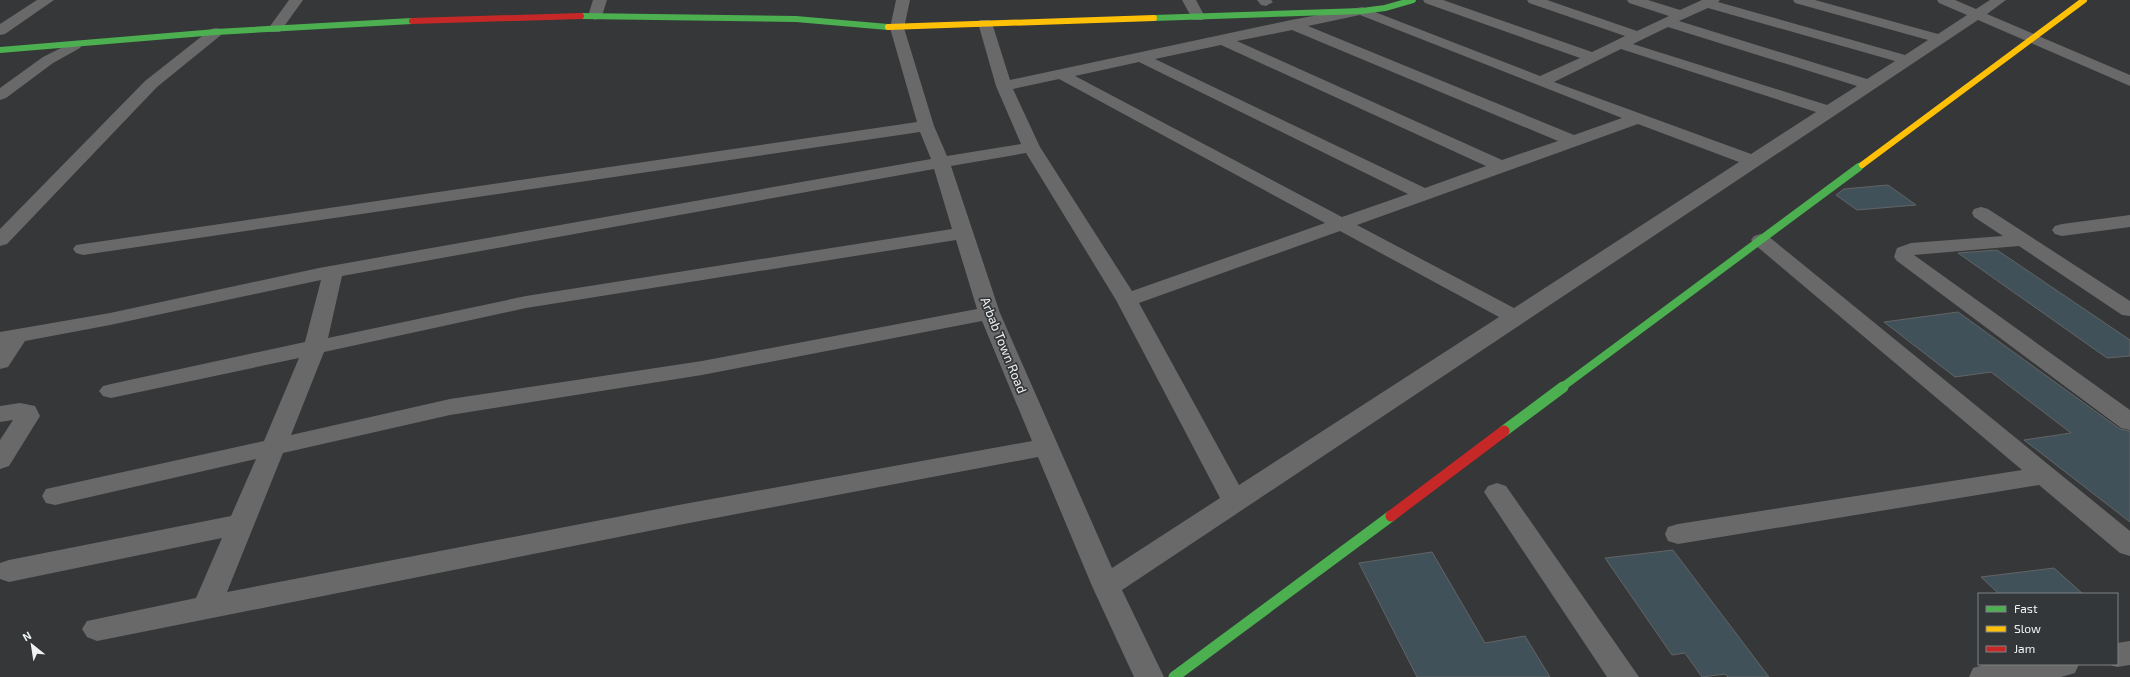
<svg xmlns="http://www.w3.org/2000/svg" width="2130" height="677" font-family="'Exo 2',sans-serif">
<rect width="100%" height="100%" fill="#353738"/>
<g fill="#40515a" stroke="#636465">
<polygon points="1888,185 1916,205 1857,210 1836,195 1844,189"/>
<polygon points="1997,250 2130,340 2130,356 2107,358 1958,253"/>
<polygon points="1958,312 2120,429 2130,431 2130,522 2024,440 2071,433 1991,372 1955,377 1884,322"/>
<polygon points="1673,550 1769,677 1728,677 1725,674 1702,677 1685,653 1672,655 1605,558"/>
<polygon points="1432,552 1485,643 1525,636 1550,677 1417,677 1359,563"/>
<polygon points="2054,568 2083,594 1999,594 1981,577"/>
</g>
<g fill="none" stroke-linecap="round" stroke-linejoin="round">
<g fill="#69696a" fill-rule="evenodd">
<polygon points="37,0 54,0 5,34 0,35 0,24"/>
<polygon points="289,0 303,0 280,32 270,32 268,29"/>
<polygon points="593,0 607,0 602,16 595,20 588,16"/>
<path d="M896,0H910L904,28L934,126L947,156L1021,144L996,86L978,23L980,20H990L992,23L1010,80L1291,20L1362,7L1540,76L1580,58L1425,3L1423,0H1443L1592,52L1625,36L1529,3L1527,0H1547L1637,31L1669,16L1629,3L1627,0H1648L1680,10L1702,0H1720L1718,2L1905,55L1928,40L1795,3L1793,0H1815L1938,34L1967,15L1939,3L1937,0H1955L1976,9L1990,0H2006L1987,14L2130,75V86L1978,20L1122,590L1164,677H1134L1092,586L1038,457L684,524L97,641L87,637L82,629L87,621L196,598L222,538L9,582L0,579V563L9,560L231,516L256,459L55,505L46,503L42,496L46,489L55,487L264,441L299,358L111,398L103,396L99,391L103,386L111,384L305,342L321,280L110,325L25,341L8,367L0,369V332L110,313L319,268L931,159L920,132L83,255L76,253L73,249L76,245L917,122L890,28ZM1708,8L1895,61L1867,79L1679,21ZM1360,15L1622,118L1574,135L1308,26ZM1668,27L1857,86L1827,105L1633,44ZM1292,30L1558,141L1502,160L1237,41ZM1221,45L1486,166L1425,188L1155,59ZM1621,49L1816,112L1751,154L1554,82ZM1139,62L1408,194L1342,217L1075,76ZM1059,79L1325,223L1132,291L1040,147L1013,89ZM1638,124L1739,162L1514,308L1357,225ZM1026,153L1116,300L1220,498L1112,568L1000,313L951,166ZM934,169L952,229L526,296L328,338L342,276ZM1340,231L1499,317L1239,485L1139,303ZM956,240L977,309L702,361L450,399L291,435L324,352L526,308ZM982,321L1032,441L684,504L227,592L283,453L450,415L702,375Z"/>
<polygon points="1182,0 1196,0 1205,17 1203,20 1193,20"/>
<polygon points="1257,0 1271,0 1273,2 1266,6 1261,5"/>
<polygon points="216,28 221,29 223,32 221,35 157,87 7,244 0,246 0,229 145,81 211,29"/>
<polygon points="75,41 80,42 82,45 80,48 53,63 6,98 0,100 0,88 43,57"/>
<polygon points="1981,207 1988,209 2130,301 2130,316 2122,315 2019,246 1914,255 2130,410 2130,430 2121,428 1897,261 1894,257 1897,248 1911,243 2003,236 1974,217 1972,213 1974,209"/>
<polygon points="2130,215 2130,227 2062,236 2055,234 2052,230 2055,226 2062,224"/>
<polygon points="1761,234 1768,236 2130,531 2130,556 2120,553 2039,485 1678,544 1668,541 1665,534 1668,527 1678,524 2022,470 1754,244 1751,240 1754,236"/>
<polygon points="20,403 35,406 40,416 9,466 0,469 0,440 13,420 0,422 0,406"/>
<polygon points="1497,483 1506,486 1639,677 1607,677 1484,492 1488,486"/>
<polygon points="2130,641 2130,665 2117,667 2107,664 2117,664 2117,643"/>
<polygon points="1986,664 2079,664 2075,673 2061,677 1969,677 1973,668"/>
</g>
<g stroke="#4caf50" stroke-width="6">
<polyline points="581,16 796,19 888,27"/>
<polyline points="1154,18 1362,11 1385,8 1413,0"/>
<polyline points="0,50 216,32 412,21"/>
<polyline points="1858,168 1862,165"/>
</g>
<polyline stroke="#4caf50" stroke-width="8" points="1561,388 1859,167"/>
<g stroke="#4caf50" stroke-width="11">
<polyline points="1504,431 1563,387"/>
<polyline points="1174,677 1391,516"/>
</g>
<g stroke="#ffc107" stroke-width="6">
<polyline points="888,27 1154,18"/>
<polyline points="1862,165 2084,0"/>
</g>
<polyline stroke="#c62828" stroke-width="6" points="412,21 581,16"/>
<polyline stroke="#c62828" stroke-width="11" points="1391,516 1504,431"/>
</g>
<g text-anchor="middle" stroke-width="3.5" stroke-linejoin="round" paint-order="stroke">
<g font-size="13" fill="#f0f2f3" stroke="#343739">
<text transform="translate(1004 345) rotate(68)" y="5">Arbab Town Road</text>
</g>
</g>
<rect x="1978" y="593" width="140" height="72" fill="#343739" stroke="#7f8283"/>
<rect x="1986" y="606" width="20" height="6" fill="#4caf50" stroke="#7f8283"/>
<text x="2014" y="613" font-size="12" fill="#f0f2f3">Fast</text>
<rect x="1986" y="626" width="20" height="6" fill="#ffc107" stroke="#7f8283"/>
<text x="2014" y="633" font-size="12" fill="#f0f2f3">Slow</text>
<rect x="1986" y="646" width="20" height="6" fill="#c62828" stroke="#7f8283"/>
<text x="2014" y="653" font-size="12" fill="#f0f2f3">Jam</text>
<g transform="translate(32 645) rotate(330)" stroke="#343739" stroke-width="3" paint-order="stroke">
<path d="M0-3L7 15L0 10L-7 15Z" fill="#f0f2f3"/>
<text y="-6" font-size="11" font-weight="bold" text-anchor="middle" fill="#f0f2f3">N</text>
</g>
</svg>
